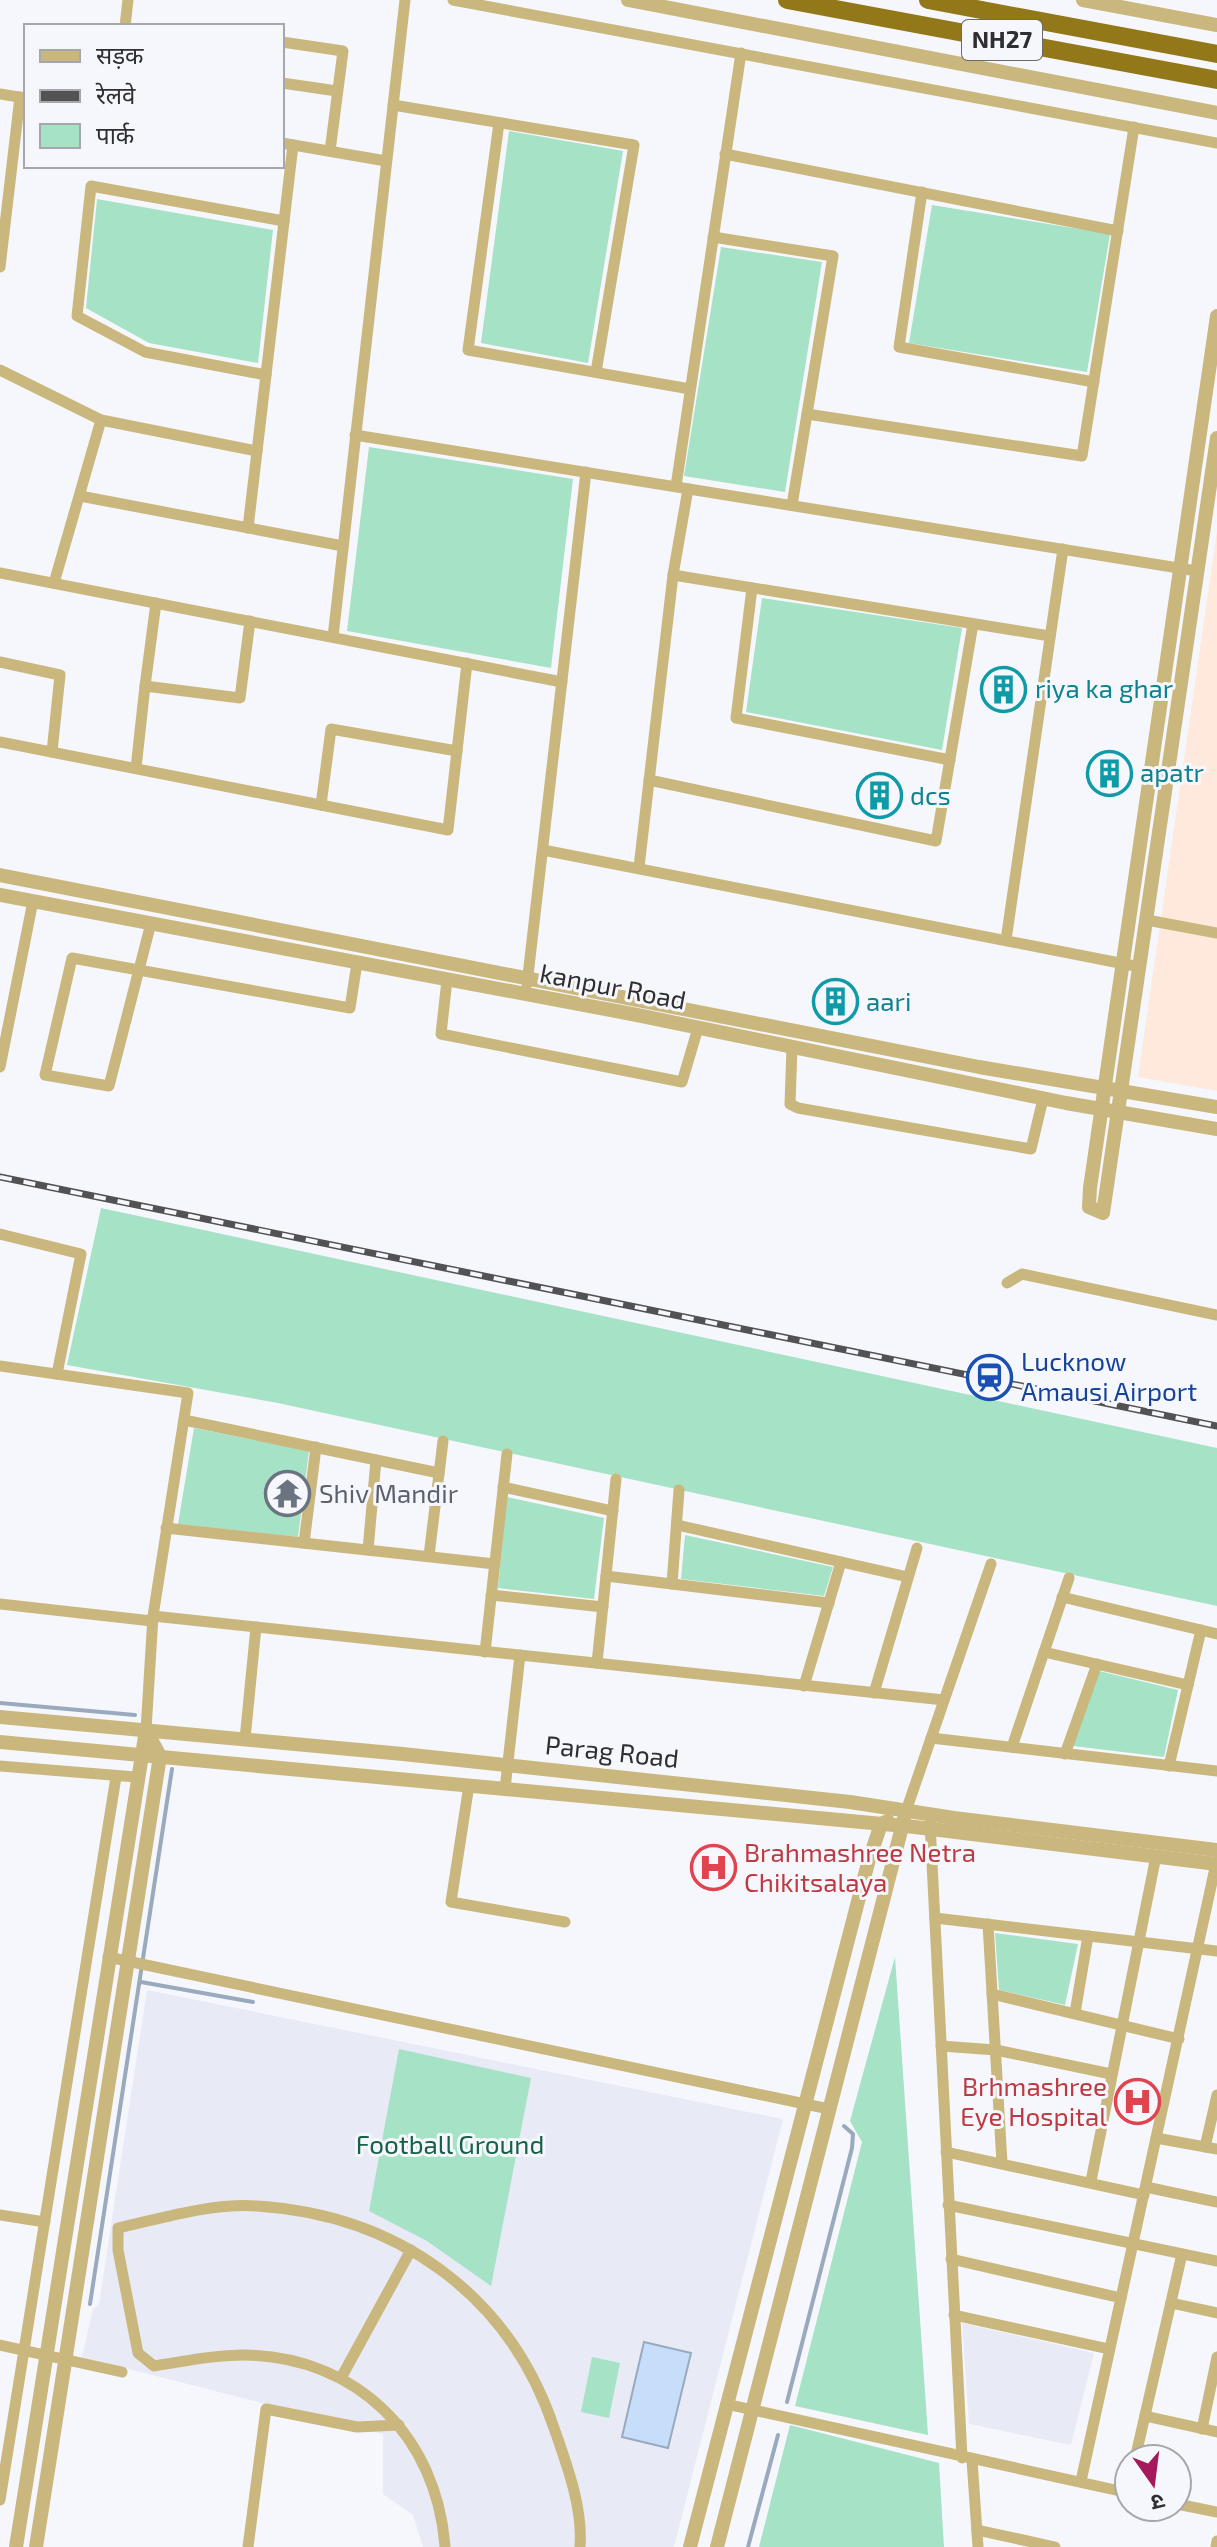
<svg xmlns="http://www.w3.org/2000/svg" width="1217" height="2547" font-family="'Exo 2','Noto Sans Devanagari',sans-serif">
<rect width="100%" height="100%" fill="#f6f7fc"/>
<polygon fill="#ffe8dc" points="1217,531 1217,1091 1138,1077"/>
<g fill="#e8eaf6">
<polygon points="147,1990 783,2119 674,2547 423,2547 413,2515 383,2494 383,2434 82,2357 93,2309 99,2304"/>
<polygon points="962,2323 1094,2353 1071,2445 969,2424"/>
</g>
<g fill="#a6e2c5">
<polygon points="509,131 623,151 588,363 481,343"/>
<polygon points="97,199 273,230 258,363 149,343 86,308"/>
<polygon points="932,205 1110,234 1087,372 909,343"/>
<polygon points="721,247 822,262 785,492 684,476"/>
<polygon points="369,447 573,479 551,668 347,631"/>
<polygon points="762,598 962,628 942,750 746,712"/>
<polygon points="101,1208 1217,1448 1217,1606 278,1403 67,1365"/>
<polygon points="194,1428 309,1451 298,1537 178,1524"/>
<polygon points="507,1497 604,1518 594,1599 498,1588"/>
<polygon points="685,1535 833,1567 824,1596 681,1579"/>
<polygon points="1099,1671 1178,1690 1164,1757 1073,1746"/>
<polygon points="995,1933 1078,1944 1065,2005 999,1990"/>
<polygon points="895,1957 928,2435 795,2406 862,2142 850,2121"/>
<polygon points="399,2049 531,2078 491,2286 427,2241 369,2211"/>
<polygon points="592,2357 620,2363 609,2418 581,2412"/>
<polygon points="790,2425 939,2463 944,2547 759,2547"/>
</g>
<polygon fill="#c7defa" stroke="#99aabe" stroke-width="2" points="644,2342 691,2353 668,2448 622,2437"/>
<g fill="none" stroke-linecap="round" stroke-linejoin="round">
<g stroke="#99aabe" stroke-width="4">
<polyline points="0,1703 135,1715"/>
<polyline points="141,1982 253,2002"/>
<polyline points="90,2304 172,1769"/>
<polyline points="787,2402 852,2148 853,2134 844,2126"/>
<polyline points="748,2547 778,2435"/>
</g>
<g stroke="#cab77e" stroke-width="11">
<polyline points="453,0 1217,143"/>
<polyline points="125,26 128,0"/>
<polyline points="282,42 343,51 330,151"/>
<polyline points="282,83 337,91"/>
<polyline points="0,94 25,98"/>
<polyline points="393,105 634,145 596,372"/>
<polyline points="499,123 468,350 690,389"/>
<polyline points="282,143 386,161"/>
<polyline points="725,154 1118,231"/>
<polyline points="922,192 899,347 1094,382"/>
<polyline points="713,237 833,256 792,505"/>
<polyline points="0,267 20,97"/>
<polyline points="0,370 101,420 257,451"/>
<polyline points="266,375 145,352 77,316 91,186 284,221"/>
<polyline points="807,414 1082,456 1134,127"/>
<polyline points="355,435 1197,571"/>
<polyline points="676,486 741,53"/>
<polyline points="80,496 343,546"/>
<polyline points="248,528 293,145"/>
<polyline points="0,573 562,682"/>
<polyline points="673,575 1050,636"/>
<polyline points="54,583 101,420"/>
<polyline points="752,588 736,718 950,760"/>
<polyline points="156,603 145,686 240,698 250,621"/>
<polyline points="333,637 405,0"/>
<polyline points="0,662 60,675 52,752"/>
<polyline points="0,742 448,830 467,663"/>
<polyline points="136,768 145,686"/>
<polyline points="649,780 936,841 973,624"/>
<polyline points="321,805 331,729 457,751"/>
<polyline points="543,850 1140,967"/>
<polyline points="639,867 673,575 688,489"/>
<polyline points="1147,920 1217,933"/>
<polyline points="151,923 109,1086 45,1075 72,958 350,1008 357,963"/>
<polyline points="1006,940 1063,549"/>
<polyline points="447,980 441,1034 682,1082 698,1028"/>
<polyline points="527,984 586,472"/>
<polyline points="792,1047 790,1104 798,1108 1031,1149 1043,1099"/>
<polyline points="0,1067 33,901"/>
<polyline points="0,1234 81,1254 57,1374"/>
<polyline points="1007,1283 1022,1274 1217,1315"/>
<polyline points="0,1366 188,1393 153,1616 146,1730"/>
<polyline points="184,1420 439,1473"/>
<polyline points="503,1487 613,1511"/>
<polyline points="677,1525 908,1577"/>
<polyline points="166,1528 495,1564"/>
<polyline points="304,1543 316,1447"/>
<polyline points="368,1550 376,1460"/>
<polyline points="429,1556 443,1441"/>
<polyline points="606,1576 829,1603"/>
<polyline points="672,1584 679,1490"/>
<polyline points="491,1595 603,1607"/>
<polyline points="1062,1597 1217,1634"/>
<polyline points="0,1604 152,1621"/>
<polyline points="153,1616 944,1700"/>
<polyline points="485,1652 507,1454"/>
<polyline points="1044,1652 1188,1685"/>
<polyline points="597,1663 616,1479"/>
<polyline points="804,1686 841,1562"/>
<polyline points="874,1693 917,1548"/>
<polyline points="931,1738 1217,1771"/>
<polyline points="245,1739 256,1627"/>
<polyline points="1012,1747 1069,1578"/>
<polyline points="1065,1754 1097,1664"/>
<polyline points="0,1766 136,1777"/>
<polyline points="1169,1766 1201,1630"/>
<polyline points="469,1785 451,1902 565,1922"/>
<polyline points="505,1789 520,1655"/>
<polyline points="906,1811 991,1564"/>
<polyline points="930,1823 962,2458"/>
<polyline points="935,1918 1217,1951"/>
<polyline points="988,1924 1002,2163"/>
<polyline points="108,1957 829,2109"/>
<polyline points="992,1994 1179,2039"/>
<polyline points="1075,2013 1088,1936"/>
<polyline points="941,2046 996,2050 1111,2074"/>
<polyline points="1156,2138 1217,2149"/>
<polyline points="1205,2147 1217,2095"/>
<polyline points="946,2152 1144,2195"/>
<polyline points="1091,2181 1156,1856"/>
<polyline points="1146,2187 1217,2202"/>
<polyline points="948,2205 1217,2261"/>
<polyline points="0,2215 45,2222"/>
<polyline points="951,2259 1121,2298"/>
<polyline points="1171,2303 1217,2313"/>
<polyline points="954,2315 1109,2349"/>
<polyline points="0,2345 122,2372"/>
<polyline points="341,2378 411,2250"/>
<polyline points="726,2404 1129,2493"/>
<polyline points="1145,2416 1217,2432"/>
<polyline points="1202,2429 1217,2357"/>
<polyline points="1135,2459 1182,2254"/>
<polyline points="972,2460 978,2547"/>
<polyline points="1081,2481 1217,1859"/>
<polyline points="0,2500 116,1777"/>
<polyline points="1177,2504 1217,2512"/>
<polyline points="977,2530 1055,2547"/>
<polyline points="248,2547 266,2409 357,2427 399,2425"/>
<path d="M445,2547C437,2436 357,2357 245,2355C215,2355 184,2361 154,2366L138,2353L118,2250V2228C163,2218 211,2203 257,2206C397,2215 509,2294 554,2428C567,2465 583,2508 580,2547"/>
<polyline points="1216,2547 1217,2541"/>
</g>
<g stroke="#cab77e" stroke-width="14">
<polyline points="628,0 1217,113"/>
<polyline points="1083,0 1217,25"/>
<polyline points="1217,316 1090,1188 1089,1207 1103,1213 1217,438"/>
<polyline points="0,875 979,1067 1217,1107"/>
<polyline points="0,895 637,1015 1066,1103 1217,1129"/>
<polyline points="0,1717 403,1754 850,1802 954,1818 1217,1850"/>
<polyline points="0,1742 915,1827 1217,1864"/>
<polyline points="16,2547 146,1730"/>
<polyline points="36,2547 160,1756 146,1730"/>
<polyline points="690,2547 868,1863 881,1824 888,1821"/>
<polyline points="717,2547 904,1819"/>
</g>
<g stroke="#927818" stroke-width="18">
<polyline points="787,0 1217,80"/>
<polyline points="928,0 1217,54"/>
</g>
<defs>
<polyline id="rail" points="0,1177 1217,1426"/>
</defs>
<use href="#rail" stroke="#525255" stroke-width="7"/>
<use href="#rail" stroke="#f6f7fc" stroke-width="4" stroke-dasharray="12" stroke-linecap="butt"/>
</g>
<defs>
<symbol id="building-ring" viewBox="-11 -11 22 22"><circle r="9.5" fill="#f6f7fc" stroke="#0f9aa8" stroke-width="1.5"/><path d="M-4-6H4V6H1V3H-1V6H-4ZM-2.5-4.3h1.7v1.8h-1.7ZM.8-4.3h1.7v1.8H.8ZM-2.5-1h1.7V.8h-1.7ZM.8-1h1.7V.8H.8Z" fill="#0f9aa8"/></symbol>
<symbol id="station-ring" viewBox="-11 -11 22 22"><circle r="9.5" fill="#f6f7fc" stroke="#1a4fb4" stroke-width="1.5"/><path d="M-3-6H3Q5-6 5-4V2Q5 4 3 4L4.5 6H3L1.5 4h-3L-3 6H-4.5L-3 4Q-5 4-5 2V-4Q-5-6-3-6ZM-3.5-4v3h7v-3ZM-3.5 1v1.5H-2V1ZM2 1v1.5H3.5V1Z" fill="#1a4fb4"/></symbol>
<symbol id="temple-ring" viewBox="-11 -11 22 22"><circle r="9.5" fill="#f6f7fc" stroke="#6b7280" stroke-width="1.5"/><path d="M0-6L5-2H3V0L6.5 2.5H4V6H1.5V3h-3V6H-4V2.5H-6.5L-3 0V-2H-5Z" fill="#6b7280"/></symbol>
<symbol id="hospital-ring" viewBox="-11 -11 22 22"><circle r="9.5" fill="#f6f7fc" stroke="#e0444e" stroke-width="1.5"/><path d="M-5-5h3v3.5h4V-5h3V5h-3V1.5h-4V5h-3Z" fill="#e0444e"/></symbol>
</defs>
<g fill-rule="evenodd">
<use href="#building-ring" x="978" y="664" width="51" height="51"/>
<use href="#building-ring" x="1084" y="748" width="51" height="51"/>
<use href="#building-ring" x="854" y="770" width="51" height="51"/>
<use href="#building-ring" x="810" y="976" width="51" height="51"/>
<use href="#station-ring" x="964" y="1352" width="51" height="51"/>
<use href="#temple-ring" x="262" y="1468" width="51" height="51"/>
<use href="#hospital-ring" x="688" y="1842" width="51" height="51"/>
<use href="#hospital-ring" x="1112" y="2076" width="51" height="51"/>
</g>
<g text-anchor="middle" stroke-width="6" stroke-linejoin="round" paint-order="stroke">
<rect fill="#f6f7fc" stroke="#6b6b6e" stroke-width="2" x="962" y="20" width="80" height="40" rx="6"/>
<g font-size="24" font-weight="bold" fill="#2f2f31">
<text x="1002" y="48">NH27</text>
</g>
<g font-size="26" fill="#0d838f" stroke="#f6f7fc" text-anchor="start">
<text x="1035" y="698">riya ka ghar</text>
<text x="1140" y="782">apatr</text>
<text x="910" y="805">dcs</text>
<text x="866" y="1011">aari</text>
</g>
<g font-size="26" fill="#2f2f31" stroke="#f6f7fc">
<text transform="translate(613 987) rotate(11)" y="9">kanpur Road</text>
<text transform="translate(612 1752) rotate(6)" y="9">Parag Road</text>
</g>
<g font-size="26" fill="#164399" stroke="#f6f7fc" text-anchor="start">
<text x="1021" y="1371">Lucknow<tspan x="1021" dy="30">Amausi Airport</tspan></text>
</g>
<g font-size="26" fill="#5b616d" stroke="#f6f7fc" text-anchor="start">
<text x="319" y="1503">Shiv Mandir</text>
</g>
<g font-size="26" fill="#be3a42" stroke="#f6f7fc" text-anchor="start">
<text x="744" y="1862">Brahmashree Netra<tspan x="744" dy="30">Chikitsalaya</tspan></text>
<text x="1107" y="2096" text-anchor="end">Brhmashree<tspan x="1107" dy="30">Eye Hospital</tspan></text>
</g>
<g font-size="26" fill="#166246" stroke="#f6f7fc">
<text x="450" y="2154">Football Ground</text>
</g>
</g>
<rect x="24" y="24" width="260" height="144" fill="#f6f7fc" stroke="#a6a7ab" stroke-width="2"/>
<rect x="40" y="50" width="40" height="12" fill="#cab77e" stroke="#a6a7ab" stroke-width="2"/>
<text x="96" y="64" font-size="24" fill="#2f2f31">सड़क</text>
<rect x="40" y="90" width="40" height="12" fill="#525255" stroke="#a6a7ab" stroke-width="2"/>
<text x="96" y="104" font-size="24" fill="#2f2f31">रेलवे</text>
<rect x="40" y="124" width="40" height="24" fill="#a6e2c5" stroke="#a6a7ab" stroke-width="2"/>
<text x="96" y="144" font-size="24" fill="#2f2f31">पार्क</text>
<g transform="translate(1153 2483) rotate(166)"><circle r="38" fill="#f6f7fc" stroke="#a6a7ab" stroke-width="2"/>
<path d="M0-6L14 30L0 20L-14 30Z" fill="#a6195b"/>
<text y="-12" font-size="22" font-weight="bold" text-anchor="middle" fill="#2f2f31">उ</text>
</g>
</svg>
